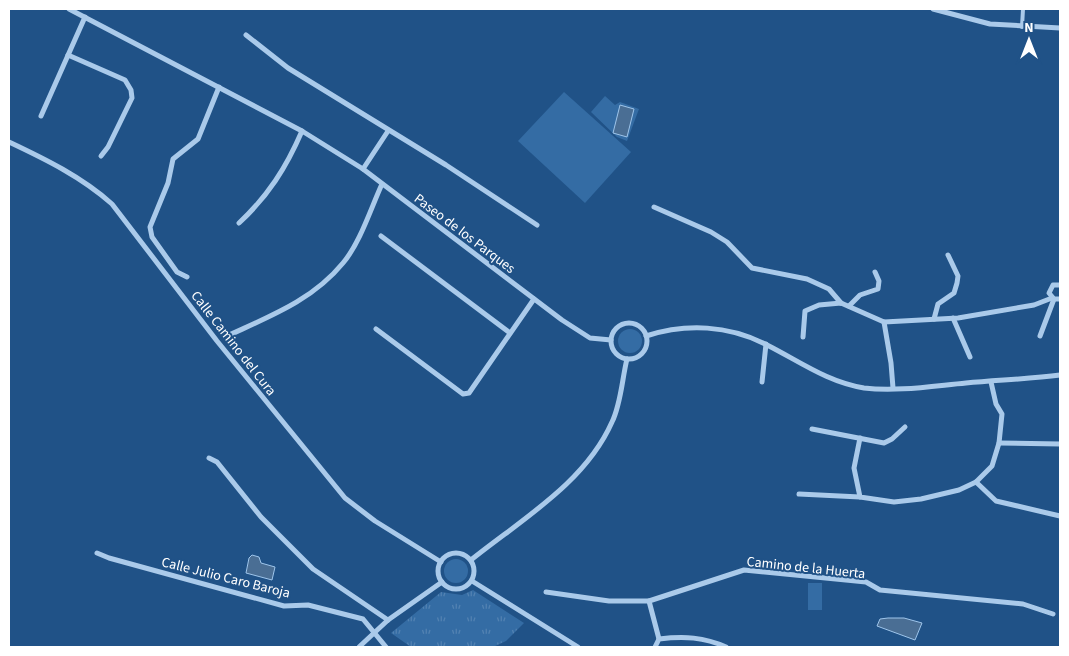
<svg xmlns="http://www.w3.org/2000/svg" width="1069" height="656" font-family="'Source Sans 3',sans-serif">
<defs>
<pattern id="grass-tufts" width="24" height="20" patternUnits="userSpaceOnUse" patternTransform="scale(1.25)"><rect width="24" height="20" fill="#346ca4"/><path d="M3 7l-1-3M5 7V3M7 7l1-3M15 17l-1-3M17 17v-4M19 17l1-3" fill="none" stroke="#5282b2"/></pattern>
</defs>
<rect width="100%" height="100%" fill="#205287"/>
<polygon fill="url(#grass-tufts)" points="473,590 524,623 506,641 493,647 411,647 391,633 441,592 462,595"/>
<g fill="#346ca4">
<polygon points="564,92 631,152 585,203 518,141"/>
<polygon points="605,96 615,105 620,102 639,109 627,141 617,137 591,112"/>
<circle cx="630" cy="341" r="12"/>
<circle cx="456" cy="571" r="12"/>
<rect x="808" y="583" width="14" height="27"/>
</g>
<g fill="#4a6e94" stroke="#9ec5eb">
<polygon points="620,105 634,109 627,137 613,133"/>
<polygon points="252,555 259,557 261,563 275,567 272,580 246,573 249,558"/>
<polygon points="888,618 904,618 922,623 915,640 877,626 880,619"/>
</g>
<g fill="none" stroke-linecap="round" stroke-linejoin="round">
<polyline stroke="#aacaea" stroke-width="4" points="1022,27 1023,9"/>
<g stroke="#aacaea" stroke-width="5">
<polyline points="69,9 302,131 363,169 562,320 590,338 611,340"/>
<polyline points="933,9 990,24 1060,28"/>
<polyline points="246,35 288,68 446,165 537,225"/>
<polyline points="68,55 125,80 131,90 132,98 108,147 101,156"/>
<polyline points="41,116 85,17"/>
<path d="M9,142C45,159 82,177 112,204L217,341L345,498L375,521L441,562"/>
<polyline points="363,169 388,131"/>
<polyline points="654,207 711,232 727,242 752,268 807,279 829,289 841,303"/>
<path d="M239,223C268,196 286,168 302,131"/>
<polyline points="381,236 510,333"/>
<polyline points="187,277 177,272 152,237 150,227 168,183 173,159 198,139 219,87"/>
<polyline points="1060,285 1053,285 1049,293 1054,299 1060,299"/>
<polyline points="849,306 860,295 878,289 879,281 875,272"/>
<polyline points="953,318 970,357"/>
<polyline points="934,319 938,304 954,293 957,283 958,276 948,255"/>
<polyline points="884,322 891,363 893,388"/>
<circle cx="629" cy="341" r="18"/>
<polyline points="376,329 463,394 469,393 534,299"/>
<path d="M646,336C686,323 729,325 767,345C799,361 827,382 864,388C896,392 933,386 966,383C997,380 1029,379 1060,375"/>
<polyline points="1040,336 1054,299"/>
<path d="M225,337C268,317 312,301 343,263C360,243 371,208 382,184"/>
<polyline points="803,337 805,311 819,305 841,303 884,322 958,318 1034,305 1052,298"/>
<polyline points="762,382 766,344"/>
<polyline points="812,429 884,443 892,439 905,427"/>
<polyline points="860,438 854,468 860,497 894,502 921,499 959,490 976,482 992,466 999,443 1002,414 996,404 991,382"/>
<polyline points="999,443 1060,444"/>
<polyline points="209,458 217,462 261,517 313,569 388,620"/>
<polyline points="976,482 996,501 1060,516"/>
<polyline points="799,494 860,497"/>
<circle cx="456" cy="571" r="18"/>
<polyline points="97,553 109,558 284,606 308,605 363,619 386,647"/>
<path d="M471,560C522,519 585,483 612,422C621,404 622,379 627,359"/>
<polyline points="472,581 578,647"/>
<polyline points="546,592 609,601 649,601 744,570 866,582 880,590 1023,604 1053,614"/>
<polyline points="649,601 659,639"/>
<polyline points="359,647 388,620 442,582"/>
<path d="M655,647L659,639C684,636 704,637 726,647"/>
</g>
</g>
<g text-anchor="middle" stroke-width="4" stroke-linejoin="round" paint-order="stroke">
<g font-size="14" fill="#fff" stroke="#205287">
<text transform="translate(465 233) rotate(37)" y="5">Paseo de los Parques</text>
<text transform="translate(234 343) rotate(52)" y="5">Calle Camino del Cura</text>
<text transform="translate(806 567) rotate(6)" y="5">Camino de la Huerta</text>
<text transform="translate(226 577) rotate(14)" y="5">Calle Julio Caro Baroja</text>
</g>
</g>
<rect width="1069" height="656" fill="none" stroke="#ffffff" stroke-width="20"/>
<g transform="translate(1029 40)" stroke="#205287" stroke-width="4" paint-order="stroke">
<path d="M0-4L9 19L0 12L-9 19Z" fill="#ffffff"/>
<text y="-8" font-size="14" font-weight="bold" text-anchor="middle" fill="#ffffff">N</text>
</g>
</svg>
